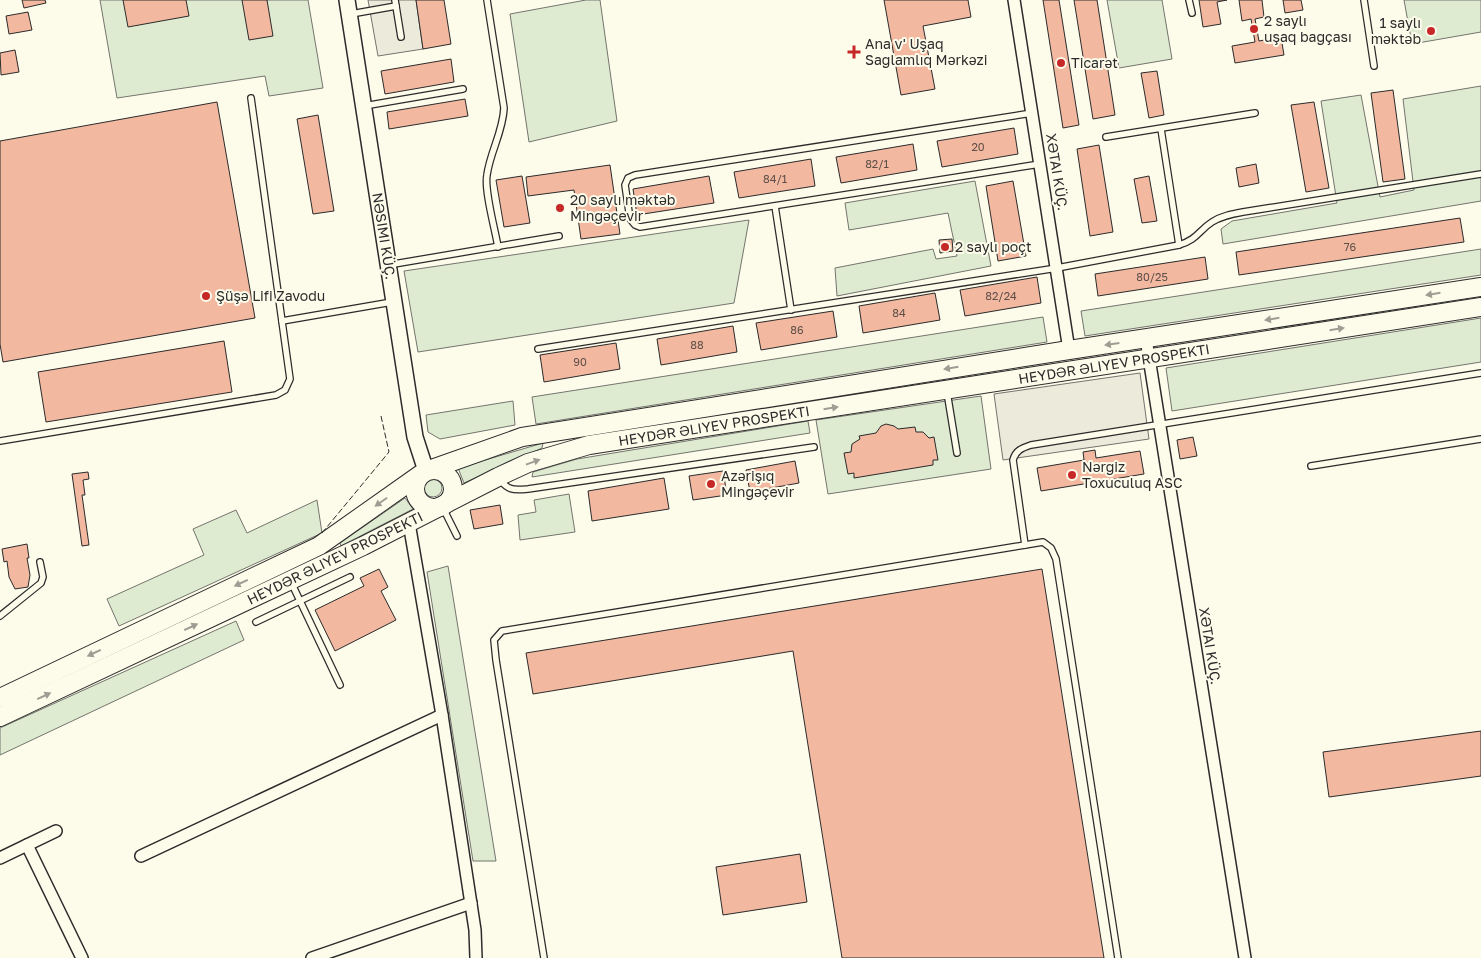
<svg xmlns="http://www.w3.org/2000/svg" width="1481" height="958" font-family="'Golos Text',sans-serif">
<rect width="100%" height="100%" fill="#fdfbea"/>
<g fill="#deebd1" stroke="#74746e">
<polygon points="100,0 308,0 323,88 269,96 265,76 117,98"/>
<polygon points="586,0 600,0 617,121 529,142 510,14"/>
<polygon points="1107,0 1162,0 1172,59 1119,68"/>
<polygon points="1404,0 1481,0 1481,32 1412,44"/>
<polygon points="1481,86 1481,201 1223,244 1221,229 1232,221 1337,203 1321,101 1361,95 1380,197 1414,190 1403,99"/>
<polygon points="975,181 991,266 837,296 835,268 933,249 936,259 957,256 948,213 849,230 845,203"/>
<polygon points="749,220 734,303 418,352 404,271"/>
<polygon points="1481,249 1481,275 1085,336 1081,311"/>
<polygon points="1043,317 1047,342 536,424 532,397"/>
<polygon points="1481,318 1481,362 1172,411 1166,368"/>
<polygon points="981,396 991,469 828,494 816,420"/>
<polygon points="513,401 515,425 440,439 428,432 426,415"/>
<polygon points="808,421 810,433 532,477 533,472 577,459"/>
<polygon points="543,443 542,448 464,483 458,468"/>
<circle cx="433" cy="488" r="9"/>
<polygon points="569,494 575,532 520,540 518,515 536,512 534,500"/>
<polygon points="405,498 413,509 341,546 340,543"/>
<polygon points="317,500 322,533 119,626 107,599 204,555 193,529 236,510 247,533"/>
<polygon points="448,566 496,861 473,861 427,572"/>
<polygon points="236,621 244,640 0,755 0,728"/>
</g>
<g fill="#eceadb" stroke="#74746e">
<polygon points="368,0 416,0 423,49 378,56"/>
<polygon points="1140,373 1149,439 1003,460 994,394"/>
</g>
<g fill="#f2b8a0" stroke="#2b2b2b">
<polygon points="22,0 45,0 46,3 24,8"/>
<polygon points="123,0 186,0 189,16 128,27"/>
<polygon points="242,0 267,0 273,36 249,40"/>
<polygon points="416,0 444,0 451,44 423,49"/>
<polygon points="884,0 968,0 971,17 923,26 935,89 901,95"/>
<polygon points="1043,0 1059,0 1079,125 1063,128"/>
<polygon points="1074,0 1097,0 1115,115 1093,119"/>
<polygon points="1199,0 1227,0 1217,2 1221,24 1203,27"/>
<polygon points="1239,0 1262,0 1264,17 1255,19 1259,41 1281,37 1284,55 1235,63 1232,46 1255,42 1251,19 1242,21"/>
<polygon points="1283,0 1301,0 1303,10 1285,13"/>
<polygon points="28,12 32,30 9,34 6,16"/>
<polygon points="15,50 19,72 1,75 0,53"/>
<polygon points="451,59 454,82 385,94 381,71"/>
<polygon points="1157,71 1164,115 1149,118 1141,73"/>
<polygon points="1393,90 1405,179 1383,182 1371,93"/>
<polygon points="465,99 468,116 389,129 387,112"/>
<polygon points="217,102 255,318 3,362 0,344 0,141"/>
<polygon points="1314,102 1329,188 1306,192 1291,105"/>
<polygon points="318,115 334,211 313,214 297,119"/>
<polygon points="1014,128 1018,154 942,167 937,141"/>
<polygon points="913,144 917,170 841,183 836,157"/>
<polygon points="1099,145 1113,232 1090,236 1077,149"/>
<polygon points="811,159 815,186 739,198 734,172"/>
<polygon points="1256,164 1259,183 1239,187 1236,168"/>
<polygon points="610,165 620,234 581,239 574,190 528,196 526,177"/>
<polygon points="522,176 530,223 504,227 496,180"/>
<polygon points="709,176 714,203 637,215 633,189"/>
<polygon points="1149,176 1157,221 1142,223 1134,179"/>
<polygon points="1013,181 1026,256 998,261 986,186"/>
<polygon points="1460,218 1464,242 1239,275 1236,252"/>
<polygon points="952,239 953,251 940,253 939,240"/>
<polygon points="1205,257 1208,279 1098,296 1095,274"/>
<polygon points="1037,277 1041,303 965,316 960,290"/>
<polygon points="935,293 940,320 863,333 859,306"/>
<polygon points="833,311 837,337 761,350 756,323"/>
<polygon points="733,326 737,352 661,365 657,339"/>
<polygon points="224,341 232,392 46,422 38,372"/>
<polygon points="616,343 620,369 544,382 540,355"/>
<polygon points="886,424 894,426 898,429 915,427 916,432 923,432 929,438 934,437 938,460 933,460 933,465 854,478 854,473 848,474 844,453 851,452 852,444 860,439 859,436 876,433 881,426"/>
<polygon points="1193,437 1197,456 1180,459 1177,440"/>
<polygon points="1095,450 1096,458 1140,451 1144,474 1041,491 1037,468 1084,460 1083,452"/>
<polygon points="795,461 799,483 750,492 746,470"/>
<polygon points="723,471 727,495 693,500 689,476"/>
<polygon points="88,472 89,479 83,480 85,495 82,495 89,545 82,546 72,474"/>
<polygon points="664,478 669,509 592,521 588,491"/>
<polygon points="500,505 503,524 474,529 470,510"/>
<polygon points="27,544 29,558 27,558 30,575 28,587 15,589 9,577 7,561 4,562 2,549"/>
<polygon points="379,569 388,587 381,591 396,620 335,651 315,610 364,586 360,578"/>
<polygon points="1042,569 1104,958 842,958 793,651 533,694 526,653"/>
<polygon points="1481,731 1481,776 1329,797 1323,752"/>
<polygon points="800,854 807,902 723,915 716,867"/>
</g>
<g fill="none" stroke-linecap="round" stroke-linejoin="round">
<defs>
<g id="lane">
<polyline points="395,0 401,37"/>
<path d="M487,0L504,108C503,132 490,152 487,175C484,190 495,229 498,247"/>
<polyline points="1189,0 1192,13"/>
<polyline points="1364,0 1374,66"/>
<polyline points="351,14 396,6"/>
<polyline points="364,106 463,89"/>
<polyline points="1032,113 635,175 628,178 625,185 630,219 635,225 640,227 1040,164"/>
<polyline points="1161,129 1179,245"/>
<polyline points="1106,137 1255,113"/>
<polyline points="775,206 791,310"/>
<polyline points="388,265 559,236"/>
<polyline points="282,321 392,302"/>
<path d="M538,349L1057,268L1179,245C1198,239 1198,231 1212,222C1221,216 1232,214 1243,212L1481,174"/>
<polyline points="947,392 957,453"/>
<polyline points="0,441 276,395 285,390 290,379 251,98"/>
<polyline points="1311,466 1481,439"/>
<path d="M499,479C509,491 513,490 528,489L814,447"/>
<polyline points="443,508 457,536"/>
<polyline points="1025,545 1043,542 1051,548 1056,559 1118,958"/>
<polyline points="291,582 340,685"/>
<polyline points="0,616 41,583 43,577 40,562"/>
<polyline points="256,622 350,577"/>
<path d="M544,958L496,660L494,640L502,631L1025,545L1013,460C1016,450 1022,448 1031,445L1481,373"/>
</g>
<g id="street">
<polyline points="1014,0 1069,350"/>
<polyline points="1146,339 1245,958"/>
<polyline points="409,523 442,715 475,930 476,958"/>
<polyline points="27,845 82,958"/>
<polyline points="141,856 442,715"/>
<polyline points="0,858 56,831"/>
<polyline points="312,958 471,903"/>
</g>
<polyline id="secondary" points="347,0 415,437 426,471"/>
<g id="primary">
<circle cx="434" cy="489" r="19"/>
<polyline points="426,471 522,437 1069,350 1481,287"/>
<polyline points="0,698 319,546 421,474"/>
<polyline points="0,717 363,546 498,477 528,463 589,445 1481,307"/>
</g>
</defs>
<use href="#lane" stroke="#2b2b2b" stroke-width="8"/>
<use href="#street" stroke="#2b2b2b" stroke-width="14"/>
<use href="#secondary" stroke="#2b2b2b" stroke-width="18"/>
<use href="#primary" stroke="#2b2b2b" stroke-width="20"/>
<use href="#lane" stroke="#fdfbea" stroke-width="5.5"/>
<use href="#street" stroke="#fdfbea" stroke-width="11"/>
<use href="#secondary" stroke="#fdfbea" stroke-width="15"/>
<use href="#primary" stroke="#fdfbea" stroke-width="18"/>
<polyline stroke="#2b2b2b" stroke-width="1" stroke-dasharray="6 2.5" stroke-linecap="butt" points="322,533 389,452 381,416"/>
</g>
<defs><path id="oneway-solid" d="M-6-.8H1V-3.2L6.5 0L1 3.2V.8H-6Z" transform="scale(1.25)"/></defs>
<g fill="#9e9d94">
<use href="#oneway-solid" transform="translate(1433 294) rotate(171)"/>
<use href="#oneway-solid" transform="translate(1272 319) rotate(171)"/>
<use href="#oneway-solid" transform="translate(1337 329) rotate(-9)"/>
<use href="#oneway-solid" transform="translate(1112 344) rotate(172)"/>
<use href="#oneway-solid" transform="translate(951 368) rotate(171)"/>
<use href="#oneway-solid" transform="translate(831 408) rotate(-9)"/>
<use href="#oneway-solid" transform="translate(533 462) rotate(-20)"/>
<use href="#oneway-solid" transform="translate(381 502) rotate(145)"/>
<use href="#oneway-solid" transform="translate(241 583) rotate(155)"/>
<use href="#oneway-solid" transform="translate(191 627) rotate(-25)"/>
<use href="#oneway-solid" transform="translate(94 653) rotate(155)"/>
<use href="#oneway-solid" transform="translate(44 696) rotate(-25)"/>
</g>
<g fill="#c62828" stroke="#fdfbea" stroke-width="2">
<circle cx="1254" cy="29" r="5"/>
<circle cx="1431" cy="31" r="5"/>
<path d="M851.5 44.5h5v5h5v5h-5v5h-5v-5h-5v-5h5z"/>
<circle cx="1061" cy="63" r="5"/>
<circle cx="560" cy="208" r="5"/>
<circle cx="945" cy="247" r="5"/>
<circle cx="206" cy="296" r="5"/>
<circle cx="1072" cy="475" r="5"/>
<circle cx="711" cy="484" r="5"/>
</g>
<g text-anchor="middle" stroke-width="4" stroke-linejoin="round" paint-order="stroke">
<g font-size="11" fill="#5d4e48">
<text x="978" y="151">20</text>
<text x="877" y="168">82/1</text>
<text x="775" y="183">84/1</text>
<text x="1350" y="251">76</text>
<text x="1152" y="281">80/25</text>
<text x="1001" y="300">82/24</text>
<text x="899" y="317">84</text>
<text x="797" y="334">86</text>
<text x="697" y="349">88</text>
<text x="580" y="366">90</text>
</g>
<g font-size="14" fill="#2b2b2b" stroke="#fdfbea" text-anchor="start">
<text x="1264" y="26">2 saylı<tspan x="1264" dy="16">uşaq bağçası</tspan></text>
<text x="1421" y="28" text-anchor="end">1 saylı<tspan x="1421" dy="16">məktəb</tspan></text>
<text x="865" y="49">Ana v' Uşaq<tspan x="865" dy="16">Sağlamlıq Mərkəzi</tspan></text>
<text x="1071" y="68">Ticarət</text>
<text x="570" y="205">20 saylı məktəb<tspan x="570" dy="16">Mingəçevir</tspan></text>
<text x="955" y="252">2 saylı poçt</text>
<text x="216" y="301">Şüşə Lifi Zavodu</text>
<text x="1082" y="472">Nərgiz<tspan x="1082" dy="16">Toxuculuq ASC</tspan></text>
<text x="721" y="481">Azərişıq<tspan x="721" dy="16">Mingəçevir</tspan></text>
</g>
<g font-size="14" fill="#2b2b2b" stroke="#fdfbea">
<text transform="translate(1057 172) rotate(81)" y="5">XƏTAI KÜÇ.</text>
<text transform="translate(384 236) rotate(81)" y="5">NƏSIMI KÜÇ.</text>
<text transform="translate(1114 364) rotate(-9)" y="5">HEYDƏR ƏLIYEV PROSPEKTI</text>
<text transform="translate(714 426) rotate(-9)" y="5">HEYDƏR ƏLIYEV PROSPEKTI</text>
<text transform="translate(335 558) rotate(-26)" y="5">HEYDƏR ƏLIYEV PROSPEKTI</text>
<text transform="translate(1210 646) rotate(81)" y="5">XƏTAI KÜÇ.</text>
</g>
</g>
</svg>
